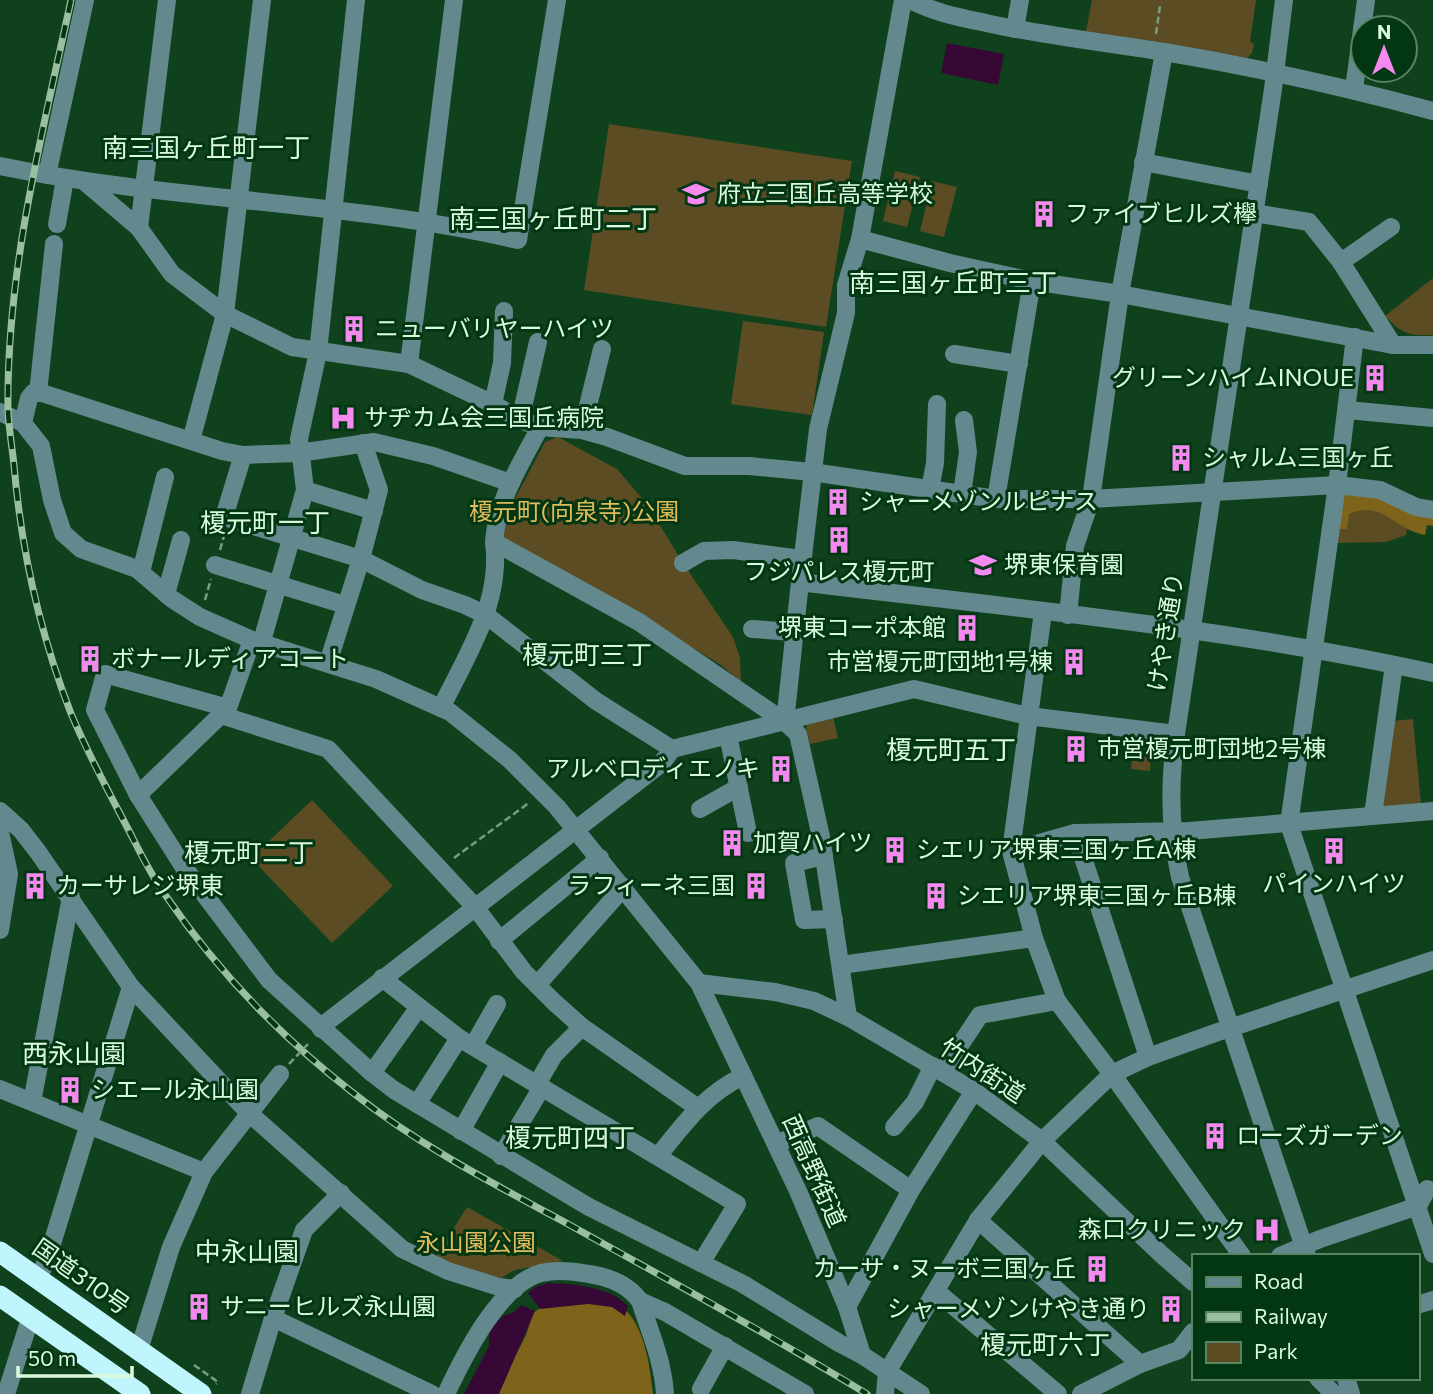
<svg xmlns="http://www.w3.org/2000/svg" width="1433" height="1394" font-family="Commissioner,'Noto Sans JP',sans-serif">
<rect width="100%" height="100%" fill="#10411d"/>
<g fill="#5b4c24">
<polygon points="1092,0 1256,0 1250,42 1254,44 1252,53 1247,58 1086,31"/>
<polygon points="609,124 852,161 826,327 584,290"/>
<polygon points="895,171 920,177 907,227 883,221"/>
<polygon points="932,181 957,187 944,237 920,231"/>
<path d="M1433,278V335C1409,336 1402,334 1385,316Z"/>
<polygon points="743,321 824,332 812,415 731,404"/>
<polygon points="558,437 617,469 647,504 683,563 733,637 740,658 741,682 721,665 652,623 507,542 503,537 501,525 545,442"/>
<polygon points="1342,497 1410,514 1406,535 1386,542 1336,543"/>
<polygon points="833,717 838,738 810,744 806,728 808,723"/>
<polygon points="1413,719 1421,805 1385,808 1381,803 1392,721"/>
<polygon points="1134,739 1152,741 1150,771 1131,769"/>
<polygon points="312,800 393,886 332,943 251,858"/>
<polygon points="467,1207 563,1261 515,1270 501,1278 481,1274 435,1258"/>
</g>
<g fill="#7e641a">
<path d="M1347,492L1385,498L1433,517V526L1427,525L1425,535C1395,530 1382,499 1349,514L1347,529H1338L1342,497Z"/>
<path d="M603,1295C611,1301 624,1307 630,1315C646,1336 650,1368 653,1394H496L526,1335L533,1313L556,1297Z"/>
</g>
<g fill="#370836">
<polygon points="947,43 1004,54 998,85 941,73"/>
<path d="M548,1283C575,1284 608,1286 628,1306L625,1316L612,1307L588,1304L540,1309L528,1293L535,1287Z"/>
<polygon points="521,1305 535,1311 499,1394 464,1394 489,1346 489,1331 503,1316 514,1312"/>
</g>
<g fill="none" stroke-linecap="round" stroke-linejoin="round">
<g stroke="#779f7f" stroke-width="2.5" stroke-dasharray="7 3.5" stroke-linecap="butt">
<polyline points="1156,34 1160,6"/>
<polyline points="220,550 225,532"/>
<polyline points="205,600 211,579"/>
<polyline points="454,858 530,802"/>
<polyline points="194,1365 218,1382 216,1384"/>
</g>
<g stroke="#63898f" stroke-width="18">
<path d="M903,0L860,239L846,285V313L818,429L800,582C1012,608 1224,627 1433,673"/>
<path d="M910,0C936,13 958,17 986,23C1045,36 1104,42 1164,52C1255,67 1344,87 1433,111"/>
<path d="M1284,0L1273,89L1176,734C1169,783 1169,828 1180,877L1307,1256"/>
<polyline points="1015,29 1020,0"/>
<polyline points="1354,89 1366,0"/>
<polyline points="1143,162 1259,184"/>
<path d="M0,166C171,201 347,201 518,240L557,0"/>
<polyline points="47,175 85,0"/>
<polyline points="86,183 139,228 172,274 225,314 292,347 409,364 493,404 520,420 540,427 582,430 607,437 685,466 749,466 812,472 996,499 1091,499 1337,485 1380,490 1416,507 1433,510"/>
<polyline points="1254,213 1309,222 1341,262 1393,345"/>
<polyline points="57,224 65,179"/>
<polyline points="139,228 167,0"/>
<polyline points="860,239 950,263 1032,281 1120,294 1393,345 1433,345"/>
<polyline points="1341,262 1391,227"/>
<polyline points="1355,337 1337,485 1289,824 1433,1254"/>
<polyline points="954,354 1019,364"/>
<polyline points="409,364 454,0"/>
<polyline points="38,393 54,244"/>
<polyline points="493,404 502,363 504,311"/>
<polyline points="1347,410 1433,418"/>
<polyline points="0,412 23,423 41,446 52,500 63,533 81,549 137,569 172,599 200,617 252,640 376,679 450,712 510,760 557,807 699,983 798,1191 847,1307 862,1355 921,1394"/>
<polyline points="520,420 538,342"/>
<polyline points="23,423 29,398 33,393 42,393 222,451 243,455 299,453 374,442 433,456 511,483"/>
<path d="M540,427C521,464 497,500 494,542L639,622L785,722L798,734L821,837L848,1017"/>
<polyline points="582,430 602,349"/>
<polyline points="192,437 225,314 262,0"/>
<polyline points="243,455 224,517 361,559 422,590 465,605 486,615 596,701 672,749"/>
<polyline points="930,489 935,463 937,404"/>
<polyline points="305,490 374,511"/>
<polyline points="962,494 968,452 964,420"/>
<polyline points="996,499 1032,281"/>
<polyline points="683,563 704,551 733,550 801,559"/>
<polyline points="215,565 345,605"/>
<polyline points="141,572 165,477"/>
<polyline points="166,594 181,540"/>
<polyline points="1068,615 1075,546 1091,499 1120,294 1164,52"/>
<polyline points="752,629 795,632"/>
<polyline points="252,640 228,708 105,674 95,710 138,795 183,866 269,980 372,1073 394,1090 589,1207 743,1284 839,1343 862,1355"/>
<polyline points="262,641 305,490 299,439 318,352 356,0"/>
<polyline points="328,663 361,559 379,490 363,443"/>
<path d="M441,708C467,655 502,602 494,542"/>
<polyline points="221,715 328,749 475,907 524,972 554,1002 582,1027 698,1108"/>
<polyline points="785,722 800,582"/>
<polyline points="728,735 748,833"/>
<polyline points="138,795 228,708"/>
<polyline points="700,809 739,787"/>
<polyline points="0,811 21,830 38,852 131,987 249,1113 402,1249 448,1271 499,1287 515,1289"/>
<polyline points="1373,815 1394,665"/>
<polyline points="0,832 9,874 0,930"/>
<polyline points="1075,833 1189,831 1433,811"/>
<polyline points="1011,851 1043,612"/>
<polyline points="824,856 794,863 804,920 834,919"/>
<polyline points="499,941 600,858"/>
<polyline points="841,965 1034,938"/>
<polyline points="382,978 459,1038 737,1204 701,1263"/>
<polyline points="699,983 775,992 814,1001 848,1017 942,1072 974,1091 1042,1141 1161,1254 1193,1282"/>
<polyline points="537,985 624,887"/>
<polyline points="1057,1001 1112,1074 1242,1256"/>
<polyline points="321,1029 327,1022 662,763 672,749 914,689 1028,716 1176,734"/>
<polyline points="473,1046 497,1004"/>
<polyline points="942,1072 980,1015 1057,1001 1034,938 1011,851 1075,833 1148,1057"/>
<polyline points="372,1073 419,1007"/>
<polyline points="537,1084 554,1055 582,1027"/>
<polyline points="0,1089 204,1172"/>
<polyline points="32,1102 71,897"/>
<polyline points="417,1104 459,1038"/>
<polyline points="894,1127 915,1102 933,1066"/>
<polyline points="461,1131 500,1062"/>
<polyline points="776,1144 818,1126 911,1190"/>
<polyline points="501,1156 542,1087"/>
<path d="M658,1156C685,1123 703,1096 743,1076"/>
<polyline points="341,1193 304,1230 273,1318 432,1394"/>
<polyline points="978,1220 1140,1364"/>
<polyline points="1280,1256 1320,1239 1418,1206 1427,1189"/>
<polyline points="38,1278 47,1260 131,987"/>
<polyline points="936,1291 1058,1394"/>
<polyline points="640,1301 665,1312 805,1394"/>
<polyline points="1417,1305 1433,1300"/>
<polyline points="847,1307 911,1190 974,1091"/>
<polyline points="139,1350 171,1247 204,1172 280,1074"/>
<polyline points="1318,1378 1334,1394"/>
<polyline points="1346,1378 1351,1394"/>
<polyline points="701,1389 725,1346"/>
<polyline points="6,1394 30,1319"/>
<polyline points="250,1394 273,1318"/>
<path d="M446,1394C463,1358 499,1284 541,1273C557,1269 573,1271 589,1274C609,1277 628,1284 640,1301C650,1332 663,1361 665,1394"/>
<polyline points="885,1394 887,1372 978,1220 1042,1141 1112,1074 1148,1057 1215,1033 1433,960"/>
<polyline points="1081,1394 1140,1364 1179,1350 1193,1332"/>
</g>
<g stroke="#bff6fe" stroke-width="21">
<polyline points="0,1252 201,1394"/>
<polyline points="0,1296 140,1394"/>
</g>
<defs>
<path id="rail" d="M71,0C42,135 6,271 8,411C9,429 12,447 14,465C21,548 40,633 70,711C86,750 106,787 126,825C138,848 150,874 166,896C216,969 281,1037 352,1092C418,1145 494,1184 568,1224C668,1280 769,1334 867,1394"/>
</defs>
<use href="#rail" stroke="#9abfa0" stroke-width="7"/>
<use href="#rail" stroke="#033613" stroke-width="4.5" stroke-dasharray="13" stroke-linecap="butt"/>
<polyline stroke="#779f7f" stroke-width="2.5" stroke-dasharray="7 3.5" stroke-linecap="butt" points="289,1064 308,1044"/>
</g>
<defs>
<symbol id="school-bare" viewBox="-9 -9 18 18"><path d="M0-5L7-2L0 1L-7-2ZM-4 1L0 2.5L4 1V4Q0 6-4 4Z" fill="#f489f0" stroke="#033613" stroke-width="2.5" paint-order="stroke"/></symbol>
<symbol id="building-bare" viewBox="-9 -9 18 18"><path d="M-4-6H4V6H1V3H-1V6H-4ZM-2.5-4.3h1.7v1.8h-1.7ZM.8-4.3h1.7v1.8H.8ZM-2.5-1h1.7V.8h-1.7ZM.8-1h1.7V.8H.8Z" fill="#f489f0" stroke="#033613" stroke-width="2.5" paint-order="stroke"/></symbol>
<symbol id="hospital-bare" viewBox="-9 -9 18 18"><path d="M-5-5h3v3.5h4V-5h3V5h-3V1.5h-4V5h-3Z" fill="#f489f0" stroke="#033613" stroke-width="2.5" paint-order="stroke"/></symbol>
</defs>
<g fill-rule="evenodd">
<use href="#school-bare" x="677" y="175" width="38" height="38"/>
<use href="#building-bare" x="1025" y="195" width="38" height="38"/>
<use href="#building-bare" x="335" y="310" width="38" height="38"/>
<use href="#building-bare" x="1356" y="359" width="38" height="38"/>
<use href="#hospital-bare" x="324" y="399" width="38" height="38"/>
<use href="#building-bare" x="1162" y="439" width="38" height="38"/>
<use href="#building-bare" x="819" y="483" width="38" height="38"/>
<use href="#building-bare" x="820" y="521" width="38" height="38"/>
<use href="#school-bare" x="964" y="546" width="38" height="38"/>
<use href="#building-bare" x="948" y="609" width="38" height="38"/>
<use href="#building-bare" x="71" y="640" width="38" height="38"/>
<use href="#building-bare" x="1055" y="643" width="38" height="38"/>
<use href="#building-bare" x="1057" y="730" width="38" height="38"/>
<use href="#building-bare" x="762" y="750" width="38" height="38"/>
<use href="#building-bare" x="713" y="824" width="38" height="38"/>
<use href="#building-bare" x="876" y="831" width="38" height="38"/>
<use href="#building-bare" x="1315" y="832" width="38" height="38"/>
<use href="#building-bare" x="16" y="867" width="38" height="38"/>
<use href="#building-bare" x="737" y="867" width="38" height="38"/>
<use href="#building-bare" x="917" y="877" width="38" height="38"/>
<use href="#building-bare" x="51" y="1071" width="38" height="38"/>
<use href="#building-bare" x="1196" y="1117" width="38" height="38"/>
<use href="#hospital-bare" x="1248" y="1211" width="38" height="38"/>
<use href="#building-bare" x="1078" y="1250" width="38" height="38"/>
<use href="#building-bare" x="180" y="1288" width="38" height="38"/>
<use href="#building-bare" x="1152" y="1290" width="38" height="38"/>
</g>
<g text-anchor="middle" stroke-width="6" stroke-linejoin="round" paint-order="stroke">
<g font-size="24" fill="#dafadd" stroke="#033613" text-anchor="start">
<text x="717" y="202">府立三国丘高等学校</text>
<text x="1065" y="222">ファイブヒルズ欅</text>
<text x="375" y="337">ニューバリヤーハイツ</text>
<text x="1354" y="386" text-anchor="end">グリーンハイムINOUE</text>
<text x="364" y="426">サヂカム会三国丘病院</text>
<text x="1202" y="466">シャルム三国ヶ丘</text>
<text x="859" y="510">シャーメゾンルピナス</text>
<text x="1004" y="573">堺東保育園</text>
<text x="839" y="580" text-anchor="middle">フジパレス榎元町</text>
<text x="946" y="636" text-anchor="end">堺東コーポ本館</text>
<text x="111" y="667">ボナールディアコート</text>
<text x="1053" y="670" text-anchor="end">市営榎元町団地1号棟</text>
<text x="1097" y="757">市営榎元町団地2号棟</text>
<text x="760" y="777" text-anchor="end">アルベロディエノキ</text>
<text x="753" y="851">加賀ハイツ</text>
<text x="916" y="858">シエリア堺東三国ヶ丘A棟</text>
<text x="1334" y="892" text-anchor="middle">パインハイツ</text>
<text x="56" y="894">カーサレジ堺東</text>
<text x="735" y="894" text-anchor="end">ラフィーネ三国</text>
<text x="957" y="904">シエリア堺東三国ヶ丘B棟</text>
<text x="91" y="1098">シエール永山園</text>
<text x="1236" y="1144">ローズガーデン</text>
<text x="1246" y="1238" text-anchor="end">森口クリニック</text>
<text x="1076" y="1277" text-anchor="end">カーサ・ヌーボ三国ヶ丘</text>
<text x="220" y="1315">サニーヒルズ永山園</text>
<text x="1150" y="1317" text-anchor="end">シャーメゾンけやき通り</text>
</g>
<g font-size="24" fill="#e2bc5a" stroke="#033613">
<text x="574" y="520">榎元町(向泉寺)公園</text>
<text x="476" y="1251">永山園公園</text>
</g>
<g font-size="24" fill="#dafadd" stroke="#033613">
<text transform="translate(1166 632) rotate(-81)" y="8">けやき通り</text>
<text transform="translate(982 1071) rotate(33)" y="8">竹内街道</text>
<text transform="translate(814 1171) rotate(66)" y="8">西高野街道</text>
<text transform="translate(81 1277) rotate(35)" y="8">国道310号</text>
</g>
<g font-size="26" fill="#dafadd" stroke="#033613">
<text x="206" y="157">南三国ヶ丘町一丁</text>
<text x="553" y="228">南三国ヶ丘町二丁</text>
<text x="953" y="292">南三国ヶ丘町三丁</text>
<text x="265" y="532">榎元町一丁</text>
<text x="587" y="664">榎元町三丁</text>
<text x="951" y="759">榎元町五丁</text>
<text x="249" y="862">榎元町二丁</text>
<text x="74" y="1063">西永山園</text>
<text x="570" y="1147">榎元町四丁</text>
<text x="247" y="1261">中永山園</text>
<text x="1045" y="1354">榎元町六丁</text>
</g>
</g>
<rect x="1192" y="1254" width="228" height="126" fill="#033613" stroke="#598464" stroke-width="2"/>
<rect x="1206" y="1277" width="35" height="10" fill="#63898f" stroke="#598464" stroke-width="2"/>
<text x="1254" y="1289" font-size="21" fill="#dafadd">Road</text>
<rect x="1206" y="1312" width="35" height="10" fill="#9abfa0" stroke="#598464" stroke-width="2"/>
<text x="1254" y="1324" font-size="21" fill="#dafadd">Railway</text>
<rect x="1206" y="1342" width="35" height="21" fill="#5b4c24" stroke="#598464" stroke-width="2"/>
<text x="1254" y="1359" font-size="21" fill="#dafadd">Park</text>
<g transform="translate(1384 49)"><circle r="33" fill="#033613" stroke="#598464" stroke-width="2"/>
<path d="M0-5L12 26L0 18L-12 26Z" fill="#f489f0"/>
<text y="-10" font-size="19" font-weight="bold" text-anchor="middle" fill="#dafadd">N</text>
</g>
<path d="M18 1366v10h114v-10" fill="none" stroke="#dafadd" stroke-width="3.5"/>
<text x="28" y="1366" font-size="21" fill="#dafadd" stroke="#033613" stroke-width="5" paint-order="stroke">50 m</text>
</svg>
